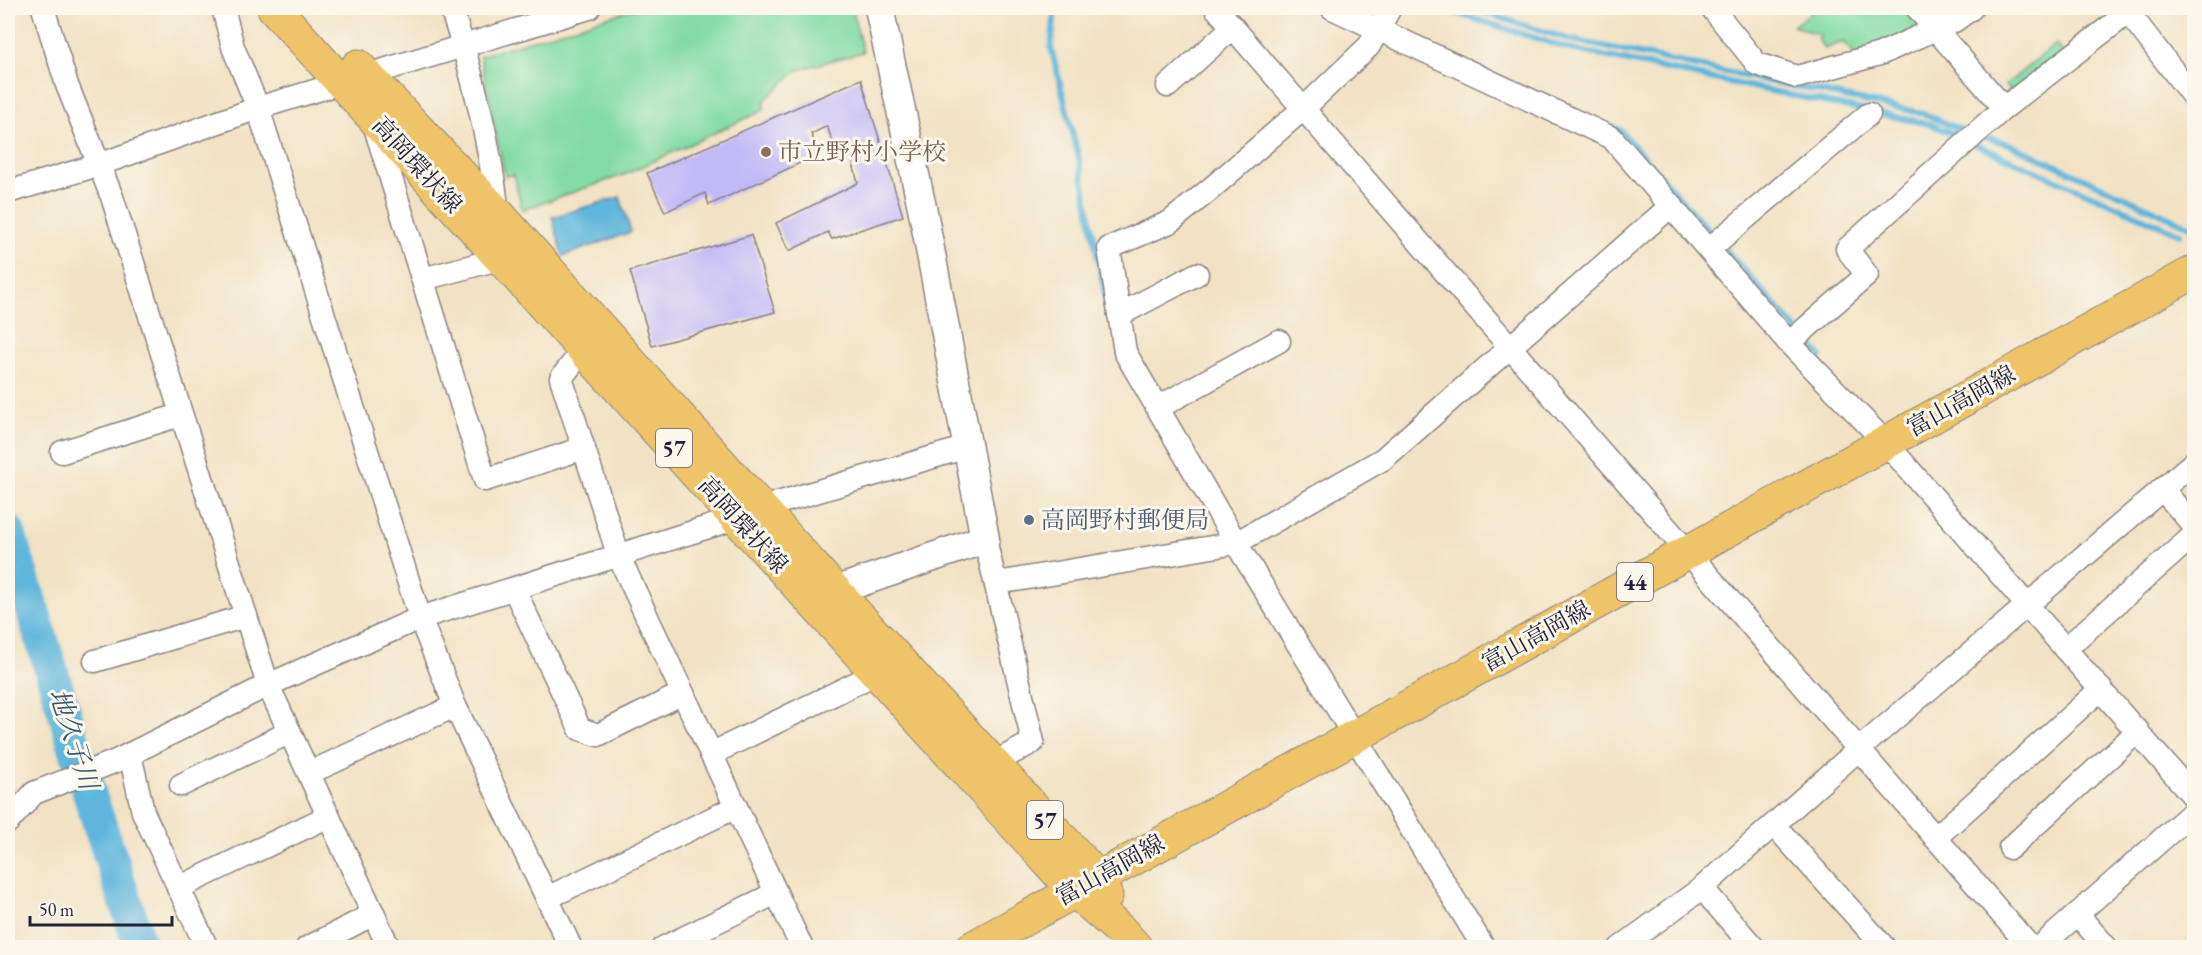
<svg xmlns="http://www.w3.org/2000/svg" width="2202" height="955" font-family="'EB Garamond','Noto Serif JP',serif">
<rect width="100%" height="100%" fill="#fbf7ec"/>
<filter id="ink" filterUnits="userSpaceOnUse"><feTurbulence type="fractalNoise" baseFrequency=".0167" numOctaves="2"/><feDisplacementMap in="SourceGraphic" scale="12" xChannelSelector="R" yChannelSelector="G"/><feConvolveMatrix kernelMatrix="1 2 1 2 8 2 1 2 1" color-interpolation-filters="sRGB"/></filter>
<filter id="wash" filterUnits="userSpaceOnUse"><feTurbulence type="fractalNoise" baseFrequency=".008" numOctaves="4" result="noise"/><feDisplacementMap in="SourceGraphic" scale="24" xChannelSelector="R" yChannelSelector="G"/><feGaussianBlur stdDeviation="1.35" result="paint"/><feColorMatrix in="noise" values="0 0 0 0 0 0 0 0 0 0 0 0 0 0 0 0 0 1.4 0 .05"/><feComposite in="paint" operator="in"/></filter>
<g filter="url(#wash)">
<rect width="100%" height="100%" fill="#f1e2c3"/>
<g fill="#81dba2" stroke="#527e6e" stroke-width="1.5">
<polygon points="637,8 852,8 863,52 798,70 765,100 764,110 626,174 522,210 514,175 505,176 480,56"/>
<polygon points="1817,8 1905,8 1931,37 1865,68 1844,42 1824,49 1817,38 1821,35 1793,26"/>
<polygon points="2056,44 2072,64 2023,103 2005,85"/>
</g>
<polygon fill="#5fb6dc" stroke="#406c8c" stroke-width="1.5" points="620,197 631,232 563,256 552,217"/>
<g fill="none" stroke-linecap="round" stroke-linejoin="round">
<g stroke="#5fb6dc" stroke-width="6">
<polyline points="1055,8 1051,48 1079,158 1108,313"/>
<polyline points="1440,8 1570,49 1929,124 1963,138"/>
<polyline points="1469,8 1568,39 1922,113 1968,133"/>
<polyline points="1614,127 1620,130 1821,357"/>
<polyline points="1981,136 2009,144 2189,226"/>
<polyline points="1972,143 2180,234"/>
</g>
<polyline stroke="#5fb6dc" stroke-width="34" points="8,531 93,805 141,948"/>
</g>
<g id="blocks">
<g fill="#c2baf7">
<polygon points="861,79 903,216 832,239 828,232 789,251 776,223 858,183 847,141 834,146 827,126 811,134 820,154 709,205 705,193 665,212 647,173"/>
<polygon points="751,235 775,312 652,346 630,271"/>
</g>
</g>
</g>
<g filter="url(#ink)">
<use href="#blocks" fill-opacity="0" stroke="#8a827f" stroke-width="1.5"/>
<g fill="none" stroke-linecap="round" stroke-linejoin="round">
<defs>
<g id="minor">
<polyline points="43,8 67,85 112,197 268,685 389,948"/>
<polyline points="223,8 233,47 258,108 420,618 455,706 309,773"/>
<path d="M451,8C473,74 490,144 498,214"/>
<polyline points="1216,8 2031,948"/>
<polyline points="1332,8 1612,138 1789,343 1886,443 2194,797"/>
<polyline points="1390,8 1369,46 1303,109 1214,186 1170,222 1109,248 1125,352 1236,543 1484,948"/>
<polyline points="1712,8 1757,64 1797,77 1880,54 1954,21 1972,8"/>
<polyline points="1917,8 2004,108"/>
<polyline points="2125,8 2194,98"/>
<polyline points="1168,86 1233,27"/>
<polyline points="374,124 485,480 584,448"/>
<polyline points="8,192 98,165 258,108 589,8"/>
<polyline points="1709,249 1869,114"/>
<polyline points="423,279 502,258"/>
<polyline points="1119,315 1197,274"/>
<polyline points="1789,343 1867,275 1847,249 2004,108 2134,8"/>
<polyline points="585,348 561,378 619,557 802,948"/>
<polyline points="1159,407 1279,341"/>
<polyline points="62,452 180,415"/>
<polyline points="2162,489 2194,526"/>
<polyline points="761,508 967,447"/>
<polyline points="985,539 1033,742 992,764"/>
<polyline points="997,583 1236,543 1383,459 1672,205"/>
<polyline points="514,589 580,729 598,735 683,693"/>
<polyline points="2065,649 2194,535"/>
<polyline points="95,661 246,616"/>
<polyline points="455,706 571,948"/>
<polyline points="130,754 143,812 207,948"/>
<polyline points="711,754 877,673"/>
<polyline points="181,785 290,732"/>
<polyline points="8,822 34,793 116,761 268,685 420,618 737,518"/>
<polyline points="1775,826 1885,948"/>
<polyline points="1935,838 2101,689"/>
<polyline points="2010,848 2138,731"/>
<polyline points="178,888 329,816"/>
<polyline points="1702,888 1754,948"/>
<polyline points="547,898 736,807"/>
<polyline points="2077,914 2107,948"/>
<polyline points="307,948 374,914"/>
<polyline points="663,948 776,893"/>
<polyline points="1620,948 1702,888 1858,750 2194,462"/>
<polyline points="2039,948 2194,811"/>
</g>
<polyline id="tertiary" points="822,605 835,591 985,539 923,212 879,8"/>
<g id="primary">
<polyline points="274,8 1073,889 1121,931 1136,948"/>
<polyline points="358,66 498,214 835,591 1097,877 1106,896"/>
<polyline points="972,948 2194,272"/>
</g>
</defs>
<use href="#minor" stroke="#8a827f" stroke-width="25"/>
<use href="#tertiary" stroke="#8a827f" stroke-width="31"/>
<use href="#primary" stroke="#8a827f" stroke-width="35"/>
<use href="#minor" stroke="#fff" stroke-width="22"/>
<use href="#tertiary" stroke="#fff" stroke-width="28"/>
<use href="#primary" stroke="#efc469" stroke-width="33"/>
</g>
</g>
<circle fill="#8d6e63" stroke="#fbf7ec" stroke-width="2" cx="766" cy="152" r="6"/>
<circle fill="#5c6f8a" stroke="#fbf7ec" stroke-width="2" cx="1029" cy="520" r="6"/>
<g text-anchor="middle" stroke-width="6" stroke-linejoin="round" paint-order="stroke">
<g fill="#fbf7ec" stroke="#636270" stroke-width="1.5">
<rect x="656" y="429" width="36" height="38" rx="4.5"/>
<rect x="1617" y="563" width="36" height="38" rx="4.5"/>
<rect x="1027" y="801" width="36" height="38" rx="4.5"/>
</g>
<g font-size="22" font-weight="bold" fill="#22223b">
<text x="674" y="456">57</text>
<text x="1635" y="590">44</text>
<text x="1045" y="828">57</text>
</g>
<g font-size="24" fill="#785e54" stroke="#fbf7ec" text-anchor="start">
<text x="778" y="160">市立野村小学校</text>
</g>
<g font-size="24" fill="#22223b" stroke="#fbf7ec">
<text transform="translate(417 165) rotate(48)" y="8">高岡環状線</text>
<text transform="translate(1961 401) rotate(-29)" y="8">富山高岡線</text>
<text transform="translate(743 525) rotate(48)" y="8">高岡環状線</text>
<text transform="translate(1536 636) rotate(-29)" y="8">富山高岡線</text>
<text transform="translate(1110 870) rotate(-29)" y="8">富山高岡線</text>
</g>
<g font-size="24" fill="#4e5e75" stroke="#fbf7ec" text-anchor="start">
<text x="1041" y="528">高岡野村郵便局</text>
</g>
<g font-size="26" font-style="italic" fill="#375673" stroke="#fbf7ec">
<text transform="translate(74 739) rotate(72)" y="9">地久子川</text>
</g>
</g>
<rect width="2202" height="955" fill="none" stroke="#fbf7ec" stroke-width="30"/>
<path d="M30 916v9h142v-9" fill="none" stroke="#22223b" stroke-width="3"/>
<text x="39" y="916" font-size="18" fill="#22223b" stroke="#fbf7ec" stroke-width="4.5" paint-order="stroke">50 m</text>
</svg>
